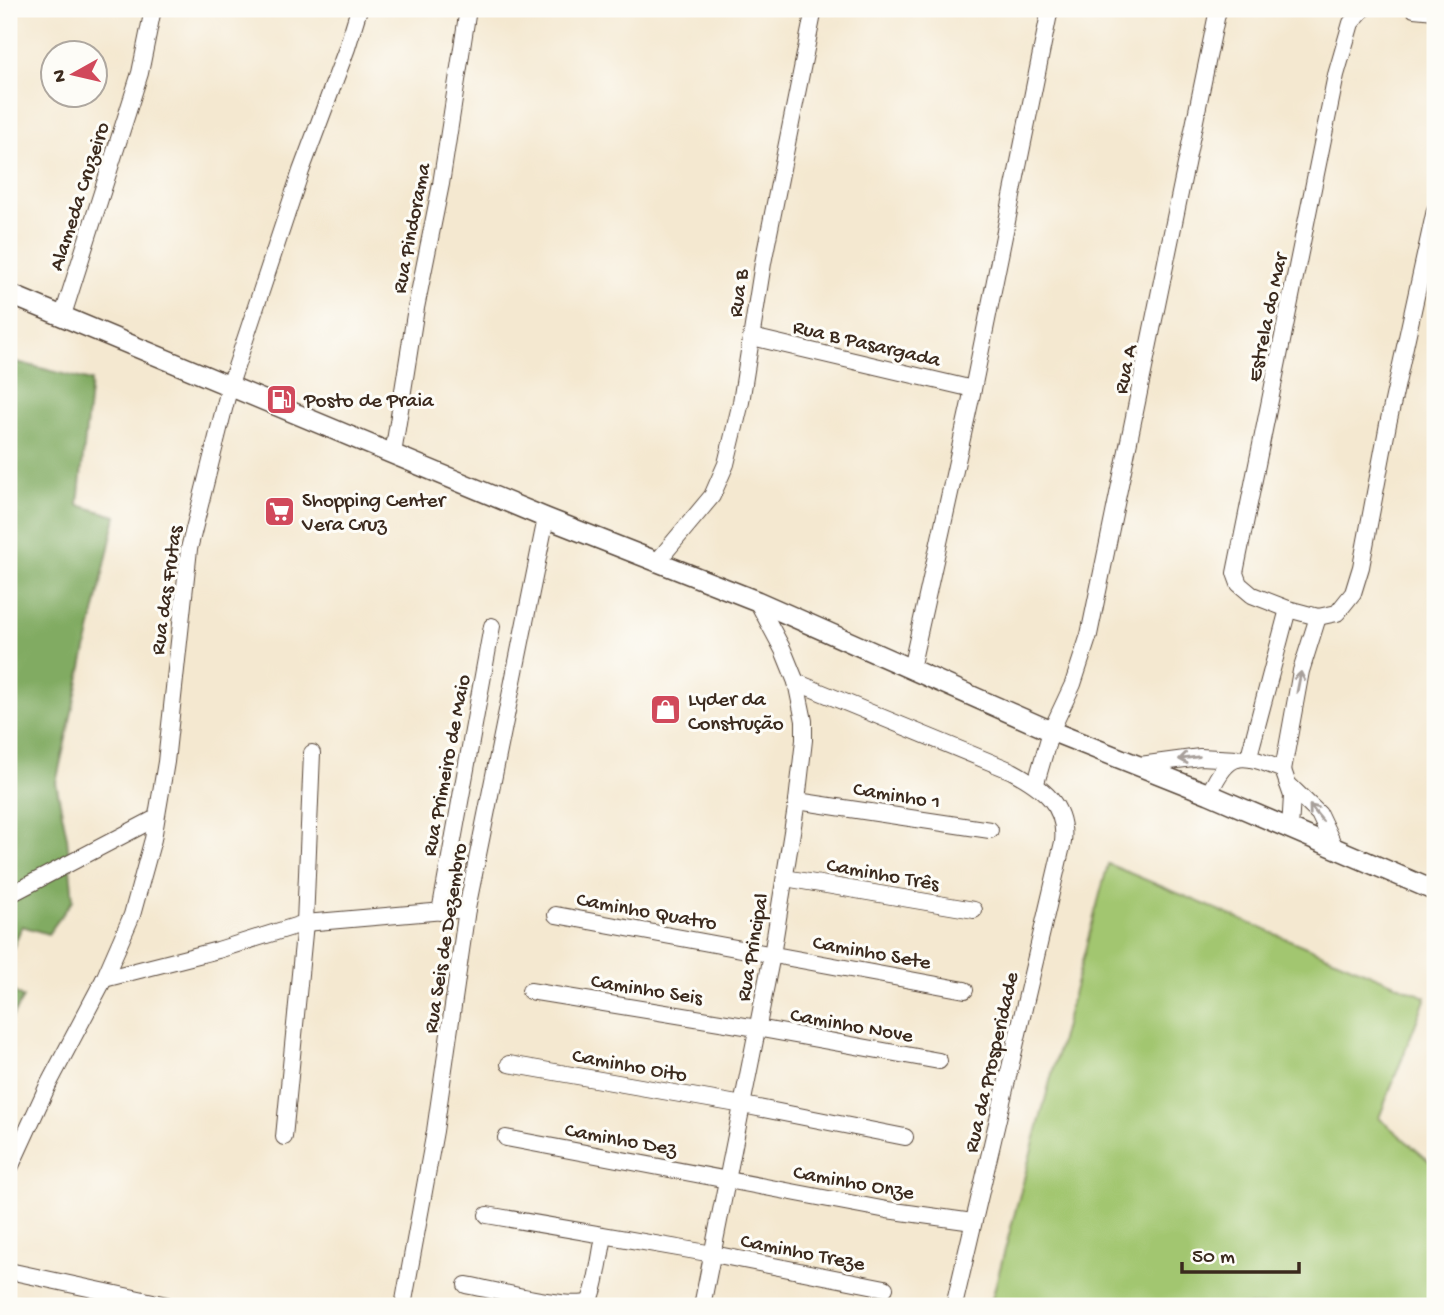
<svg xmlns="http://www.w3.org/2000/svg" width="1444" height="1315" font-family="'Gochi Hand',sans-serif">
<rect width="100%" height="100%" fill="#fdfcf7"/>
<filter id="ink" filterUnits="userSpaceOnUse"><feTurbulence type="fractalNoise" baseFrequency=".0143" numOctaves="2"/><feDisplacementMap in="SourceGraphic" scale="14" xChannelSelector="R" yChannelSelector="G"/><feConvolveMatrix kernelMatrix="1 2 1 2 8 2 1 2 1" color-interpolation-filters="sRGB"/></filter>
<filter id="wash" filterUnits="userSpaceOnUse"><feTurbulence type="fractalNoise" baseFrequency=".00686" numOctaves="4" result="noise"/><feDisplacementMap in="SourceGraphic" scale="28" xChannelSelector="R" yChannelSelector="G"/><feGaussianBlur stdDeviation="1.57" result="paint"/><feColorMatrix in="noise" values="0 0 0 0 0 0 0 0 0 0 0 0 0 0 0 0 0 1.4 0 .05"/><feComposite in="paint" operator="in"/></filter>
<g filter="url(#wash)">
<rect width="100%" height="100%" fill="#f4e8d0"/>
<polygon fill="#a2c670" stroke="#6e7847" stroke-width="2" points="1108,864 1426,997 1379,1118 1435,1166 1435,1306 990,1306"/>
<g fill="#81ab62" stroke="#5e6a40" stroke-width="2">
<polygon points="9,360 91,381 78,505 116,516 56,783 67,837 73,900 48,934 22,926 9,957"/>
<polygon points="9,988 23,998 9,1022"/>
</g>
</g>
<g filter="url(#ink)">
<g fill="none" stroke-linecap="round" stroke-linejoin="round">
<defs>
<g id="minor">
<polyline points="1363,9 1351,23 1336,75 1235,573 1239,584 1252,595 1288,609 1318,617 1337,613 1353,593 1361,567 1388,424 1435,210"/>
<polyline points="1414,9 1435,11"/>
<polyline points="63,315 140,73 153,9"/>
<polyline points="752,337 973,389"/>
<polyline points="393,454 416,308 441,184 468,9"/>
<polyline points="656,563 712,496 726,464 741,402 763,263 814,9"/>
<polyline points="911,669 973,389 1050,9"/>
<path d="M796,682L1012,771C1042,787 1067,805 1063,842L954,1306"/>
<polyline points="1249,756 1288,609"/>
<polyline points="1140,765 1200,757 1237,759"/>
<polyline points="1283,770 1301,671 1318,617"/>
<polyline points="1036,783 1051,731 1073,684 1089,635 1218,9"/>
<polyline points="1288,784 1319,814 1335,848"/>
<path d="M1209,794C1230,749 1241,753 1283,770L1292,796L1290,829"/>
<polyline points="797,801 990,830"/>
<polyline points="785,878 974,910"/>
<polyline points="9,895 156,818"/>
<polyline points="440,912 492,626"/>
<polyline points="556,915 965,990"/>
<polyline points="104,979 218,950 305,923 467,909"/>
<polyline points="530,991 757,1028 939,1061"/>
<polyline points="509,1064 743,1105 905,1137"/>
<polyline points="284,1137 305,923 312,753"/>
<polyline points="506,1138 887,1210 973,1222"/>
<polyline points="9,1170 48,1085 104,979 132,915 153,839 166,762 189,549 230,385 301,171 347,48 359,9"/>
<polyline points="487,1215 713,1254 885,1288"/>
<polyline points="9,1271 167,1305"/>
<path d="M466,1285C484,1288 580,1312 589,1301C596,1292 601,1249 604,1237"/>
<polyline points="403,1306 435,1131 467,909 546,518"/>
<polyline points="702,1306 772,955 797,801 804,740 804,721 796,682 783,650 757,601"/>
</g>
<polyline id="major" points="9,294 546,518 757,601 1051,731 1209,794 1435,891"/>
</defs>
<use href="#minor" stroke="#574639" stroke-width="18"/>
<use href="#major" stroke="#574639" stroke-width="22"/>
<use href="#minor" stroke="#fff" stroke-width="16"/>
<use href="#major" stroke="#fff" stroke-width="19"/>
</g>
<defs><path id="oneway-shaft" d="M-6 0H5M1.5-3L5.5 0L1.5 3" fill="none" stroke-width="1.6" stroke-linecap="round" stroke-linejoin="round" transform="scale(1.75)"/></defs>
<g stroke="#a79f9a">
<use href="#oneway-shaft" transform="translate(1299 682) rotate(-79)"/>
<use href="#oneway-shaft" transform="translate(1189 758) rotate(172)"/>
<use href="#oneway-shaft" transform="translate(1316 813) rotate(-129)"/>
</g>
</g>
<defs>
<symbol id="fuel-square" viewBox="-11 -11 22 22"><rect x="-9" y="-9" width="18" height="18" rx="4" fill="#d1495b" stroke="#fdfcf7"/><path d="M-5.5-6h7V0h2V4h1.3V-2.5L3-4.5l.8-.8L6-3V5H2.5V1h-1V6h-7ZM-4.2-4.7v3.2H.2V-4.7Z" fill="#fff"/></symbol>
<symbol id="supermarket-square" viewBox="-11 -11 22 22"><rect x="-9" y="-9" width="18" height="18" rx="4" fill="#d1495b" stroke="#fdfcf7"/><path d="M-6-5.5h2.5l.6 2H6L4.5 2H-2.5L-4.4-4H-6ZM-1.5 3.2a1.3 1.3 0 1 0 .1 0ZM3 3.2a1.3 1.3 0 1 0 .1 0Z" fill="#fff"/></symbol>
<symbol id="shop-square" viewBox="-11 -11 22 22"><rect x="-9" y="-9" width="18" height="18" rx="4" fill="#d1495b" stroke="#fdfcf7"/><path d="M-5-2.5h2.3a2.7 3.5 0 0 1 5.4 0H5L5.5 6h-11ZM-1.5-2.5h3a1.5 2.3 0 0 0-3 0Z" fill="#fff"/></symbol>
</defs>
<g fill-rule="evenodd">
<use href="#fuel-square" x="264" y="382" width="35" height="35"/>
<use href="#supermarket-square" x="262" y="494" width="35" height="35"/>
<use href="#shop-square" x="648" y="692" width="35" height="35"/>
</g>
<g text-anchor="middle" stroke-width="6" stroke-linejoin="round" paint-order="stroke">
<g font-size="21" fill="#3b2a1e" stroke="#fdfcf7">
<text transform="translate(78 196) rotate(-72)" y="7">Alameda Cruzeiro</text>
<text transform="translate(410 228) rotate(-79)" y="7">Rua Pindorama</text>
<text transform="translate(737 293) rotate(-82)" y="7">Rua B</text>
<text transform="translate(1266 317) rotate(-78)" y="7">Estrela do Mar</text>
<text transform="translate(867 342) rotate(13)" y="7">Rua B Pasargada</text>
<text transform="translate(1124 369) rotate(-78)" y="7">Rua A</text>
<text transform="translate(165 590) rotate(-82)" y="7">Rua das Frutas</text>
<text transform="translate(445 765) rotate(-79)" y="7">Rua Primeiro de Maio</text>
<text transform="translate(897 794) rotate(9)" y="7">Caminho 1</text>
<text transform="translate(883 873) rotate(10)" y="7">Caminho Três</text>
<text transform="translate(647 910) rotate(10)" y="7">Caminho Quatro</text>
<text transform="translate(444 938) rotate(-81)" y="7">Rua Seis de Dezembro</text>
<text transform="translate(751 947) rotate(-80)" y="7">Rua Principal</text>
<text transform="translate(872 951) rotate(10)" y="7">Caminho Sete</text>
<text transform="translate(647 988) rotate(9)" y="7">Caminho Seis</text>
<text transform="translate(852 1024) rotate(10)" y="7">Caminho Nove</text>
<text transform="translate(990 1062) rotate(-77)" y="7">Rua da Prosperidade</text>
<text transform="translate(630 1064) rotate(10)" y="7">Caminho Oito</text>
<text transform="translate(621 1138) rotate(10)" y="7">Caminho Dez</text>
<text transform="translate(854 1181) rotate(10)" y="7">Caminho Onze</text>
<text transform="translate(803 1251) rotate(11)" y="7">Caminho Treze</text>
</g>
<g font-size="21" fill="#3b2a1e" stroke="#fdfcf7" text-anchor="start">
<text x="304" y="406">Posto de Praia</text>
<text x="302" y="506">Shopping Center<tspan x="302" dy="24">Vera Cruz</tspan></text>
<text x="688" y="705">Lyder da<tspan x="688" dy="24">Construção</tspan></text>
</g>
</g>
<rect width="1444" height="1315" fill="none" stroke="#fdfcf7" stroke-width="35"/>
<g transform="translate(74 74) rotate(262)"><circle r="33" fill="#fdfcf7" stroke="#afa8a0" stroke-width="2"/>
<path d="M0-5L12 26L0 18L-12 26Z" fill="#d1495b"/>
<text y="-10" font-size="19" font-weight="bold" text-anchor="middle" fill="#3b2a1e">N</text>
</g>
<path d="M1182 1262v10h117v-10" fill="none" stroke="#3b2a1e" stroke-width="3.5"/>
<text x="1192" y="1262" font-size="21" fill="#3b2a1e" stroke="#fdfcf7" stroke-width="5" paint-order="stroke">50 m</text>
</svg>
